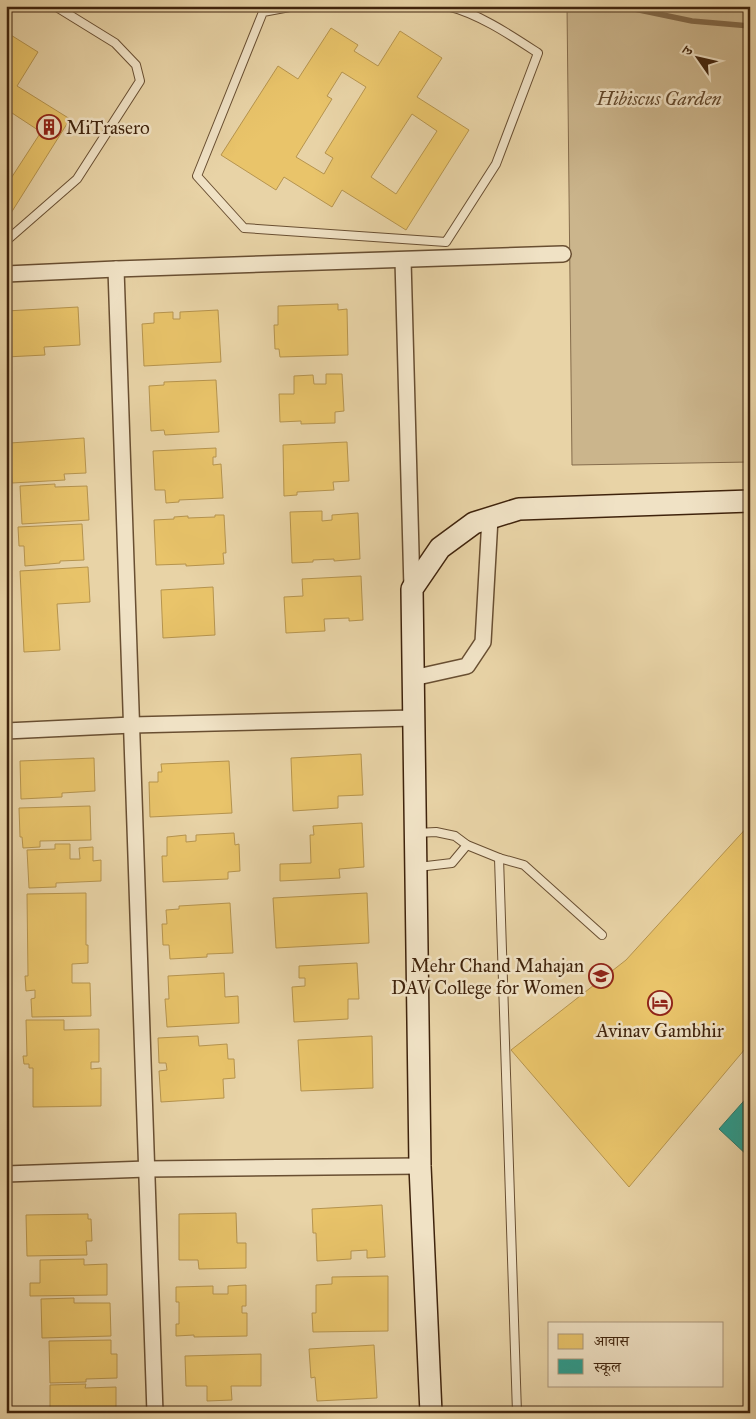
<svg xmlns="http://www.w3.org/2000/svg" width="756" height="1419" font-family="'IM FELL Great Primer','Noto Serif Devanagari',serif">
<rect width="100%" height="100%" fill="#e8d3a6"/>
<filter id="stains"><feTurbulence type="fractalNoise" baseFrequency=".004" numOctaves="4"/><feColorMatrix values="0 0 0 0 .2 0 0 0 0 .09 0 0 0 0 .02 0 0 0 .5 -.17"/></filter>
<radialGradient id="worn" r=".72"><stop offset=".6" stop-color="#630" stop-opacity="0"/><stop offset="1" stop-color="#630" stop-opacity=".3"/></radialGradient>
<polygon fill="#cbb58c" stroke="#856c4c" points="567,6 750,6 750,462 572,465"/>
<g fill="#e9c46a" stroke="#b6944e" fill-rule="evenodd">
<path d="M331,28L358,45L354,51L378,66L400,31L442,58L417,97L469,130L406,230L342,190L332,207L284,177L276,190L221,155L278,66L298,79ZM342,72L366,87L325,153L333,158L324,174L296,157L332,99L327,96ZM412,114L437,131L396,194L371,177Z"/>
<polygon points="6,32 38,52 17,86 70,119 6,221 6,186 41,132 12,113 6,122"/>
<polygon points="338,304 338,310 347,309 348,355 280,357 279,349 275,349 274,325 278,325 278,306"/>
<polygon points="78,307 80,345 44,347 45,355 6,357 6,311"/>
<polygon points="218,310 221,362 144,366 142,324 154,323 154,313 173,312 173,319 180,319 180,312"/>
<polygon points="326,374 342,374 344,411 335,412 335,423 301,424 301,421 280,422 279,394 294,394 294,376 313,375 314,384 326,384"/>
<polygon points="216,380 219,432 165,435 164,430 151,431 149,386 164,385 164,382"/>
<polygon points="84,438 86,473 64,474 65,480 12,483 10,443"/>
<polygon points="347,442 349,481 333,482 334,490 297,492 297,495 284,496 283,445"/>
<polygon points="216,448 216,457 213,457 213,465 221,464 223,498 179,500 179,502 166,503 165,490 155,490 153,451"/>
<polygon points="55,484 55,487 87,486 89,520 22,524 20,486"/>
<polygon points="322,511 322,521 332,520 332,515 358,513 360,559 334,561 334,559 313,560 313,562 292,563 290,512"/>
<polygon points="215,515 224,515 226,553 223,553 224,564 186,566 186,564 156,565 154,520 174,519 174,517 188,516 188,518 215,517"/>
<polygon points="82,524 84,560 60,561 60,563 25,566 24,546 19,546 18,527"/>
<polygon points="88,567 90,602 57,604 60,650 24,652 20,571"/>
<polygon points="361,576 363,620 349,621 349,618 324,619 325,631 286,633 284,597 303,596 302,579"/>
<polygon points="213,587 215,635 163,638 161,590"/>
<polygon points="361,754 363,795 338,796 338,808 293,811 291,758"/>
<polygon points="94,758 95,791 62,793 62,797 21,799 20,761"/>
<polygon points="229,761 232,813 150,817 149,782 158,782 158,772 162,772 161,764"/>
<polygon points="90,806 91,840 40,841 40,847 23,848 22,837 20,837 19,808"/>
<polygon points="362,823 364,867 339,869 340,878 280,881 280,864 311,863 310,835 314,835 313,826"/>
<polygon points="750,824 750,1046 745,1049 629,1187 511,1050 626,960"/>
<polygon points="234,833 235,845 239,844 240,871 228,872 228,879 163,882 162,856 167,856 167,837 186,835 186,842 196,841 196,835"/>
<polygon points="55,844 70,844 70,859 80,859 79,848 93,847 93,861 101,860 101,881 56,883 56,887 29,888 27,850 55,849"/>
<polygon points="86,893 86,945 88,945 88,963 72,964 72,983 90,983 91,1016 32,1017 31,999 35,998 35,990 26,991 25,976 28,976 27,894"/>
<polygon points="367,893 369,943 276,948 273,898"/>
<polygon points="230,903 233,953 207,954 207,957 170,959 169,945 163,945 162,924 167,924 166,910 179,909 179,906"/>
<polygon points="357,963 359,999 348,999 348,1019 294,1022 292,987 305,986 305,978 299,978 299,966"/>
<polygon points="224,973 225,997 238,996 239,1023 167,1027 165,999 169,999 168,976"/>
<polygon points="26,1020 64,1020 64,1030 99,1029 99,1062 91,1062 91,1069 101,1068 101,1106 33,1107 33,1068 29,1068 29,1064 24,1064 23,1056 27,1056"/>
<polygon points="198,1036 199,1046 227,1044 228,1059 234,1059 235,1078 223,1079 224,1098 161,1102 159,1071 167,1070 166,1063 159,1063 158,1038"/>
<polygon points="372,1036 373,1088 301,1091 298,1040"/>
<polygon points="382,1205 385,1257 367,1258 367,1250 351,1251 351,1259 317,1261 316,1233 313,1233 312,1209"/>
<polygon points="236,1213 237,1243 246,1243 246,1268 199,1269 198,1260 179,1260 179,1214"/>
<polygon points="88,1214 88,1219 91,1219 92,1241 86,1241 87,1255 27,1256 26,1215"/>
<polygon points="84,1259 84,1265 107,1264 107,1295 30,1296 30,1283 40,1283 40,1260"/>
<polygon points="388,1276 388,1331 313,1332 312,1313 316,1313 316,1285 332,1284 332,1277"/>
<polygon points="246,1285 246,1306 242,1306 242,1313 247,1313 247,1336 194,1337 194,1335 176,1336 176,1324 179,1324 179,1302 176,1302 176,1287 213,1286 213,1294 228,1294 228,1286"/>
<polygon points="74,1298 74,1303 110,1303 111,1336 42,1338 41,1299"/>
<polygon points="6,1340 8,1340 9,1380 6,1380"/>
<polygon points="111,1340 111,1354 117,1354 117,1378 86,1379 86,1382 50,1383 49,1341"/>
<polygon points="374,1345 377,1398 317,1401 315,1377 311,1378 309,1349"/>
<polygon points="261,1354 261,1386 231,1386 232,1400 207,1401 207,1386 186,1386 185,1356"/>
<polygon points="86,1384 85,1388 116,1387 116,1413 50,1413 50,1385"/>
</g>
<polygon fill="#2a9d8f" stroke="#307868" points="750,1094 750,1156 749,1157 719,1129"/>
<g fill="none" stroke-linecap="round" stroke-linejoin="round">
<polyline stroke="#826949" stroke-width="5.5" points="620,6 692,21 750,26"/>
<defs>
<g id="lane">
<path d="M295,6L263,12L197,176L244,228L446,242L496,164L538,53C512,36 478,13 447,6"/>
<polyline points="6,241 77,179 140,81 136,65 115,43 55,6"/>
<polyline points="416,833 436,832 455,836 467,845 499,858 524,865 602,935"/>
<polyline points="499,858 517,1413"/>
<polyline points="418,867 452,863 467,845"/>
</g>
<g id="street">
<polyline points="403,260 412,589"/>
<polyline points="116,269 155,1413"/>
<polyline points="6,274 116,269 563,254"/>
<polyline points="413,678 467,666 483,642 490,518"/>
<polyline points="6,731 132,725 414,718"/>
<polyline points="6,1174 147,1169 420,1166"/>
</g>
<polyline id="secondary" points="431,1413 420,1166 412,589 440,548 474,523 519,509 750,501"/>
</defs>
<use href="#lane" stroke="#694f32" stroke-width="10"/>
<use href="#street" stroke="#694f32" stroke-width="18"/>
<use href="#secondary" stroke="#3f230c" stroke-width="24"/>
<use href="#lane" stroke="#f0e2c5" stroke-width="8"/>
<use href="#street" stroke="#f0e2c5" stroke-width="15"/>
<use href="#secondary" stroke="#f0e2c5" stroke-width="21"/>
</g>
<defs>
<symbol id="building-ring" viewBox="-11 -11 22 22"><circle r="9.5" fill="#f0e2c5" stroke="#8f2418" stroke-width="1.5"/><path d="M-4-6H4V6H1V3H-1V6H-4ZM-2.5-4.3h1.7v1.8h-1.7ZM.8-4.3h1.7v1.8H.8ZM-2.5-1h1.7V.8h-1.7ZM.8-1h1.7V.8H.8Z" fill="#8f2418"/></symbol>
<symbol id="university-ring" viewBox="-11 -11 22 22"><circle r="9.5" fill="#f0e2c5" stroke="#8f2418" stroke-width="1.5"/><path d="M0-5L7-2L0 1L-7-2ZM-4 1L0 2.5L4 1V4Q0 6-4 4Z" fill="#8f2418"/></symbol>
<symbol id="hotel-ring" viewBox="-11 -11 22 22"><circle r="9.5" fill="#f0e2c5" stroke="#8f2418" stroke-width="1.5"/><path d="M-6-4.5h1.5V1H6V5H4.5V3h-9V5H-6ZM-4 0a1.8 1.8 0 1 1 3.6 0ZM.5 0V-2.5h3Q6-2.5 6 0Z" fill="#8f2418"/></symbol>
</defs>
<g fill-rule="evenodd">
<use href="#building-ring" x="35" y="113" width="28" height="28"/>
<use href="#university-ring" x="587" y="962" width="28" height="28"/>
<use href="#hotel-ring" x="646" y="989" width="28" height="28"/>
</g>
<g text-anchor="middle" stroke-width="5" stroke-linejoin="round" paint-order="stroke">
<g font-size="19" font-style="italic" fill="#62482c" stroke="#f0e2c5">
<text x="659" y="105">Hibiscus Garden</text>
</g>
<g font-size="19" fill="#3f230c" stroke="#f0e2c5" text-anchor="start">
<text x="66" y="134">MiTrasero</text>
<text x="584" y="972" text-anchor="end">Mehr Chand Mahajan<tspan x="584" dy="22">DAV College for Women</tspan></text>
<text x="660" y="1037" text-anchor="middle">Avinav Gambhir</text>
</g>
</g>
<rect width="756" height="1419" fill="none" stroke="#e8d3a6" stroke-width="25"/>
<rect x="8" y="8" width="741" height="1404" fill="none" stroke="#3f230c" stroke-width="2.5"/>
<rect x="12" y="12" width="731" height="1394" fill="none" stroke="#3f230c"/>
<rect x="548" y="1322" width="175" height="65" fill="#f0e2c5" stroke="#a9967b"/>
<rect x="558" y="1334" width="25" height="15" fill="#e9c46a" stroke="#a9967b"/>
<text x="594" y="1346" font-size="15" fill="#3f230c">आवास</text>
<rect x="558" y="1359" width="25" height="15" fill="#2a9d8f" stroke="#a9967b"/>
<text x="594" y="1372" font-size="15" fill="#3f230c">स्कूल</text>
<g transform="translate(698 58) rotate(304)" stroke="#f0e2c5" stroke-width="4" paint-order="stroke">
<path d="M0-4L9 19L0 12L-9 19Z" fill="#3f230c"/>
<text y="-8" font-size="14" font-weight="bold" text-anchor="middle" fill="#3f230c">उ</text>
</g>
<rect width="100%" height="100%" filter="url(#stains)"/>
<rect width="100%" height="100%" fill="url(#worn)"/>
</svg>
